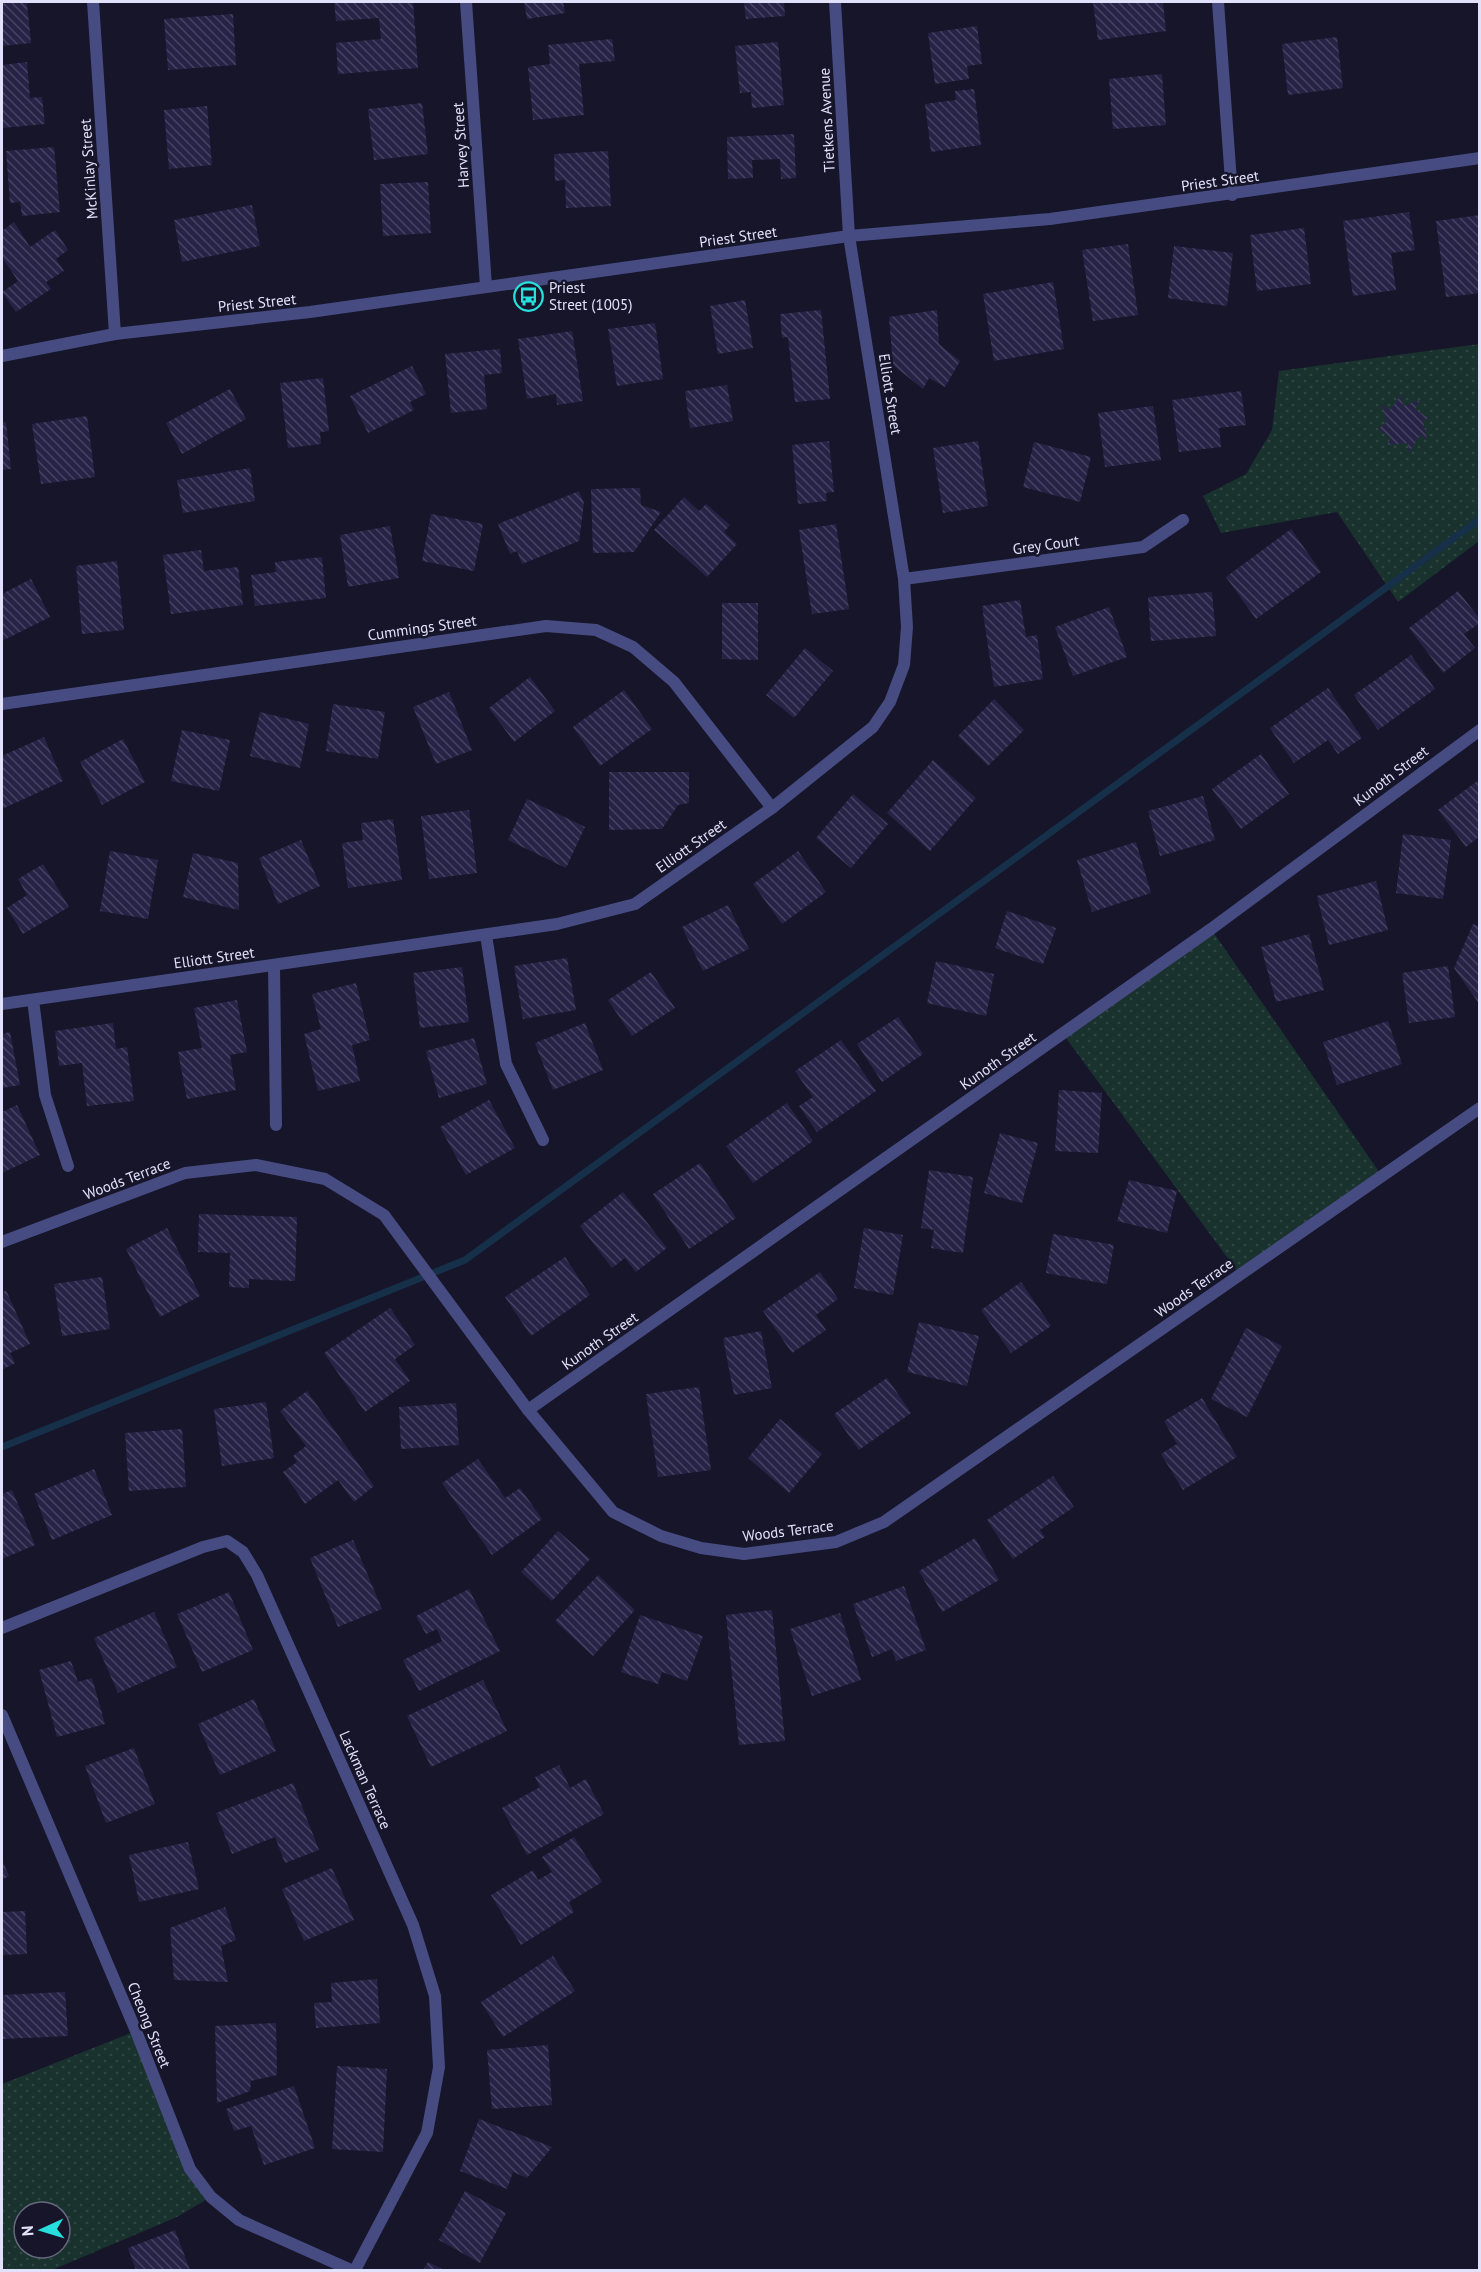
<svg xmlns="http://www.w3.org/2000/svg" width="1481" height="2272" font-family="'PT Sans',sans-serif">
<defs>
<pattern id="green-dots" width="8" height="8" patternUnits="userSpaceOnUse" patternTransform="scale(1.5)"><rect width="8" height="8" fill="#19322e"/><path d="M2 2h.1M6 6h.1" fill="none" stroke="#2f4643" stroke-width="1.8" stroke-linecap="round"/></pattern>
<pattern id="building-back-hatch" width="6" height="6" patternUnits="userSpaceOnUse" patternTransform="scale(1.5)"><rect width="6" height="6" fill="#272347"/><path d="M-1 5l2 2M0 0l6 6M5-1l2 2" fill="none" stroke="#464362"/></pattern>
</defs>
<rect width="100%" height="100%" fill="#161529"/>
<g fill="url(#green-dots)" fill-rule="evenodd">
<polygon points="1479,344 1479,541 1398,602 1337,512 1221,533 1203,496 1246,474 1272,430 1279,371"/>
<polygon points="1211,929 1382,1176 1240,1275 1063,1034"/>
<path d="M136,2031L190,2169L211,2197L177,2217L52,2270H2V2084ZM24,2212H60V2248H24Z"/>
</g>
<g fill="none" stroke-linecap="round" stroke-linejoin="round">
<polyline stroke="#17304a" stroke-width="7" points="2,1447 465,1260 1480,519"/>
</g>
<g fill="url(#building-back-hatch)">
<polygon points="2,2 32,2 27,4 31,43 2,46"/>
<polygon points="334,2 413,2 418,68 338,74 336,43 381,39 379,18 336,21"/>
<polygon points="524,2 563,2 565,13 527,19"/>
<polygon points="744,2 784,2 785,16 746,19"/>
<polygon points="1093,2 1163,2 1166,31 1098,40"/>
<polygon points="233,14 236,65 168,70 164,19"/>
<polygon points="977,26 982,64 967,66 969,79 935,84 928,33"/>
<polygon points="1337,37 1343,88 1288,95 1282,44"/>
<polygon points="612,39 615,61 579,64 584,115 533,120 528,67 550,64 548,45"/>
<polygon points="778,42 784,105 752,108 751,92 740,93 735,46"/>
<polygon points="27,62 30,98 42,97 45,124 2,128 2,65"/>
<polygon points="1162,74 1166,125 1113,129 1109,79"/>
<polygon points="974,89 981,145 931,152 925,104 956,100 955,91"/>
<polygon points="422,103 428,154 374,160 368,109"/>
<polygon points="207,106 212,165 169,169 164,110"/>
<polygon points="794,134 796,178 781,179 780,159 752,160 753,178 728,179 727,137"/>
<polygon points="54,147 60,212 22,216 20,202 10,203 6,151"/>
<polygon points="608,151 611,206 566,208 565,180 555,181 554,154"/>
<polygon points="428,182 431,233 383,236 380,184"/>
<polygon points="252,205 260,246 182,262 174,220"/>
<polygon points="1409,212 1415,250 1391,253 1396,290 1353,296 1343,221"/>
<polygon points="1480,215 1480,293 1446,297 1436,221"/>
<polygon points="14,222 30,247 55,230 68,250 56,259 64,271 46,282 51,289 16,312 2,292 18,281 2,257 2,231"/>
<polygon points="1304,228 1311,284 1257,291 1250,235"/>
<polygon points="1128,244 1138,315 1093,321 1082,250"/>
<polygon points="1174,246 1233,253 1227,306 1168,298"/>
<polygon points="1053,282 1064,349 994,361 983,294"/>
<polygon points="745,300 753,348 718,354 710,306"/>
<polygon points="821,310 830,399 795,402 788,337 782,338 780,314"/>
<polygon points="937,310 939,344 960,361 945,387 929,378 923,389 893,365 889,317"/>
<polygon points="655,323 663,379 617,386 608,329"/>
<polygon points="572,331 583,401 557,405 556,394 527,399 518,339"/>
<polygon points="500,349 502,373 484,375 487,409 451,413 445,354"/>
<polygon points="412,366 426,394 410,402 414,410 368,433 350,396"/>
<polygon points="323,378 329,431 320,432 321,444 288,448 280,383"/>
<polygon points="727,385 733,421 690,428 685,391"/>
<polygon points="230,389 246,419 182,454 166,423"/>
<polygon points="1241,391 1246,425 1219,428 1221,447 1179,452 1172,400"/>
<polygon points="1401,395 1403,406 1420,400 1415,409 1428,418 1423,421 1427,440 1420,435 1409,453 1408,443 1387,445 1391,438 1378,429 1386,423 1383,404 1390,410"/>
<polygon points="1153,406 1161,460 1105,467 1098,413"/>
<polygon points="87,416 95,477 41,484 32,424"/>
<polygon points="2,422 6,422 11,469 2,470"/>
<polygon points="829,441 834,492 826,493 827,501 798,504 792,445"/>
<polygon points="978,441 988,506 943,513 933,448"/>
<polygon points="1034,442 1091,457 1080,502 1023,487"/>
<polygon points="250,468 255,501 183,513 177,480"/>
<polygon points="640,488 641,505 661,512 634,552 593,553 591,489"/>
<polygon points="579,491 584,503 579,541 522,564 517,551 510,554 498,524"/>
<polygon points="684,497 699,511 706,504 730,525 724,532 737,544 707,577 654,530"/>
<polygon points="431,514 483,524 474,571 422,561"/>
<polygon points="836,524 849,609 812,614 799,530"/>
<polygon points="390,526 399,578 348,587 340,535"/>
<polygon points="1291,529 1321,572 1256,619 1226,577"/>
<polygon points="201,550 204,571 238,567 243,605 171,614 163,555"/>
<polygon points="322,557 326,598 255,606 251,575 276,572 275,562"/>
<polygon points="117,561 124,630 82,634 76,566"/>
<polygon points="31,579 50,617 2,641 2,594"/>
<polygon points="1458,591 1480,619 1480,623 1464,634 1475,648 1443,673 1409,628"/>
<polygon points="1212,592 1216,636 1151,641 1148,597"/>
<polygon points="1020,600 1026,637 1037,635 1043,679 994,687 982,606"/>
<polygon points="722,603 758,603 758,660 722,659"/>
<polygon points="1109,607 1127,657 1073,676 1055,627"/>
<polygon points="805,648 833,671 794,718 766,695"/>
<polygon points="1411,655 1435,689 1378,730 1354,695"/>
<polygon points="530,677 555,711 514,742 489,708"/>
<polygon points="1328,688 1362,738 1338,754 1328,740 1294,763 1270,728"/>
<polygon points="624,690 652,729 600,766 573,727"/>
<polygon points="449,692 472,750 436,764 413,707"/>
<polygon points="994,699 1024,730 988,766 958,736"/>
<polygon points="333,704 385,712 378,759 326,751"/>
<polygon points="260,712 309,724 300,768 250,756"/>
<polygon points="182,730 230,740 219,791 171,781"/>
<polygon points="44,737 63,781 2,809 2,756"/>
<polygon points="123,739 145,782 102,805 80,762"/>
<polygon points="1261,754 1289,794 1241,829 1212,789"/>
<polygon points="933,760 976,798 930,851 887,813"/>
<polygon points="609,772 689,772 689,803 678,805 662,829 609,830"/>
<polygon points="1480,779 1480,836 1466,847 1438,810"/>
<polygon points="853,794 888,824 851,868 816,838"/>
<polygon points="1203,796 1215,840 1160,856 1148,811"/>
<polygon points="527,799 585,827 566,868 508,840"/>
<polygon points="469,810 477,873 429,879 421,816"/>
<polygon points="393,819 402,880 348,888 342,843 363,840 361,823"/>
<polygon points="1403,834 1451,840 1443,899 1396,893"/>
<polygon points="301,840 320,886 278,904 259,858"/>
<polygon points="1136,842 1151,893 1092,912 1077,860"/>
<polygon points="110,851 158,860 148,919 100,911"/>
<polygon points="798,851 826,892 782,924 753,884"/>
<polygon points="193,853 238,863 239,910 183,897"/>
<polygon points="43,864 69,907 23,934 7,908 27,895 18,879"/>
<polygon points="1376,881 1388,930 1329,945 1317,896"/>
<polygon points="728,905 749,949 703,971 682,927"/>
<polygon points="1007,911 1056,928 1043,964 995,948"/>
<polygon points="1473,924 1480,927 1480,1005 1454,968"/>
<polygon points="1309,934 1324,990 1276,1002 1261,947"/>
<polygon points="567,958 576,1010 523,1019 514,966"/>
<polygon points="936,961 994,974 986,1016 927,1003"/>
<polygon points="1448,966 1455,1017 1409,1023 1402,973"/>
<polygon points="462,967 469,1022 420,1028 413,973"/>
<polygon points="651,972 675,1008 632,1036 608,1000"/>
<polygon points="356,983 370,1040 352,1045 360,1081 318,1091 304,1034 321,1029 312,994"/>
<polygon points="237,1000 247,1052 230,1055 236,1090 187,1099 178,1052 202,1048 194,1008"/>
<polygon points="898,1017 923,1054 882,1082 857,1044"/>
<polygon points="1388,1021 1402,1064 1337,1085 1323,1042"/>
<polygon points="113,1023 116,1049 127,1047 134,1101 87,1106 82,1063 59,1066 55,1031"/>
<polygon points="585,1023 603,1070 553,1090 535,1043"/>
<polygon points="10,1032 20,1085 2,1088 2,1034"/>
<polygon points="474,1038 487,1084 439,1098 426,1051"/>
<polygon points="841,1040 876,1091 817,1132 799,1106 813,1097 795,1071"/>
<polygon points="1059,1090 1102,1093 1098,1153 1055,1151"/>
<polygon points="489,1100 515,1148 466,1175 440,1127"/>
<polygon points="787,1103 813,1141 753,1183 726,1146"/>
<polygon points="17,1105 40,1155 2,1173 2,1112"/>
<polygon points="1000,1133 1038,1143 1022,1203 984,1193"/>
<polygon points="700,1163 736,1218 689,1249 653,1194"/>
<polygon points="929,1170 973,1177 963,1253 931,1248 934,1230 921,1228"/>
<polygon points="1129,1180 1177,1191 1167,1233 1117,1221"/>
<polygon points="623,1192 667,1248 636,1272 625,1258 612,1268 580,1226"/>
<polygon points="199,1214 297,1217 295,1281 249,1279 249,1288 229,1287 230,1253 198,1252"/>
<polygon points="167,1228 200,1296 160,1317 126,1249"/>
<polygon points="864,1228 903,1235 893,1295 854,1288"/>
<polygon points="1053,1234 1114,1245 1107,1284 1046,1273"/>
<polygon points="565,1257 590,1295 531,1336 505,1297"/>
<polygon points="820,1272 838,1299 816,1315 826,1330 792,1353 763,1311"/>
<polygon points="102,1277 110,1329 62,1336 54,1284"/>
<polygon points="1021,1282 1051,1326 1011,1353 981,1310"/>
<polygon points="6,1290 30,1344 10,1353 15,1363 2,1370 2,1293"/>
<polygon points="390,1308 415,1345 395,1359 410,1381 365,1412 324,1353"/>
<polygon points="919,1322 979,1336 967,1386 907,1372"/>
<polygon points="1246,1328 1282,1346 1247,1417 1211,1399"/>
<polygon points="761,1331 772,1388 734,1395 723,1338"/>
<polygon points="887,1378 911,1413 859,1450 834,1414"/>
<polygon points="699,1387 711,1470 658,1477 646,1394"/>
<polygon points="307,1391 374,1486 354,1502 338,1480 305,1504 283,1472 297,1462 293,1456 306,1446 280,1411"/>
<polygon points="1202,1398 1237,1457 1183,1490 1161,1454 1177,1444 1164,1421"/>
<polygon points="266,1402 274,1458 222,1466 214,1409"/>
<polygon points="456,1403 459,1445 401,1449 399,1407"/>
<polygon points="780,1419 822,1454 789,1493 748,1458"/>
<polygon points="182,1429 186,1487 129,1491 125,1433"/>
<polygon points="478,1459 505,1498 520,1488 542,1519 492,1555 442,1483"/>
<polygon points="94,1469 112,1515 52,1540 34,1494"/>
<polygon points="1053,1476 1074,1507 1040,1530 1045,1537 1013,1559 987,1520"/>
<polygon points="12,1490 35,1545 2,1559 2,1494"/>
<polygon points="558,1531 590,1559 552,1601 521,1572"/>
<polygon points="975,1538 999,1580 942,1612 919,1571"/>
<polygon points="353,1540 382,1609 338,1627 310,1558"/>
<polygon points="598,1575 635,1610 593,1656 555,1621"/>
<polygon points="904,1586 926,1650 896,1661 892,1649 872,1657 853,1604"/>
<polygon points="469,1589 500,1651 419,1691 403,1660 442,1641 437,1629 426,1634 416,1616"/>
<polygon points="229,1592 253,1650 202,1672 177,1614"/>
<polygon points="772,1610 785,1741 739,1745 726,1615"/>
<polygon points="154,1612 177,1667 118,1693 94,1638"/>
<polygon points="840,1613 861,1680 812,1696 790,1629"/>
<polygon points="640,1615 703,1636 687,1681 662,1672 658,1684 621,1672"/>
<polygon points="71,1661 78,1682 92,1678 105,1724 57,1737 39,1670"/>
<polygon points="483,1680 507,1731 431,1767 407,1716"/>
<polygon points="254,1699 276,1751 220,1775 198,1724"/>
<polygon points="134,1748 155,1804 106,1823 85,1766"/>
<polygon points="559,1765 570,1788 586,1779 604,1814 527,1855 502,1808 540,1787 535,1777"/>
<polygon points="293,1783 319,1850 285,1863 275,1837 232,1854 216,1813"/>
<polygon points="574,1837 602,1882 569,1902 574,1912 521,1945 491,1895 533,1870 538,1880 552,1872 542,1857"/>
<polygon points="188,1842 199,1889 139,1902 129,1855"/>
<polygon points="2,1860 9,1876 2,1880"/>
<polygon points="332,1868 354,1920 304,1941 282,1889"/>
<polygon points="225,1907 236,1940 221,1946 228,1982 174,1980 170,1928"/>
<polygon points="25,1911 27,1954 2,1955 2,1912"/>
<polygon points="553,1956 575,1991 503,2037 481,2002"/>
<polygon points="377,1979 380,2023 316,2028 314,2003 332,2002 331,1983"/>
<polygon points="65,1992 68,2036 2,2039 2,1995"/>
<polygon points="276,2023 277,2075 251,2081 250,2091 217,2103 215,2026"/>
<polygon points="548,2045 552,2105 492,2109 487,2050"/>
<polygon points="337,2066 387,2069 383,2152 332,2149"/>
<polygon points="294,2086 315,2148 264,2165 251,2126 234,2131 226,2109"/>
<polygon points="479,2119 552,2147 527,2178 513,2172 507,2189 460,2171"/>
<polygon points="465,2191 506,2213 480,2263 439,2240"/>
<polygon points="175,2230 190,2270 136,2270 128,2248"/>
<polygon points="428,2262 444,2270 423,2270"/>
</g>
<g fill="none" stroke-linecap="round" stroke-linejoin="round">
<g stroke="#464b81" stroke-width="12">
<polyline points="93,2 115,334"/>
<polyline points="466,2 486,286"/>
<polyline points="1218,2 1232,195"/>
<polyline points="2,356 115,334 310,312 849,236 1050,219 1480,158"/>
<polyline points="904,579 1143,547 1183,520"/>
<polyline points="2,704 546,626 596,630 633,647 674,682 772,808"/>
<polyline points="486,935 506,1064 543,1140"/>
<polyline points="274,965 276,1125"/>
<polyline points="33,1000 45,1095 68,1166"/>
<polyline points="2,1004 557,924 635,904 772,808 873,727 890,702 904,665 907,627 904,579 849,236 835,2"/>
<polyline points="2,1242 185,1173 256,1165 325,1179 384,1215 528,1410 613,1512 661,1536 701,1548 744,1554 836,1542 884,1522 1480,1108"/>
<polyline points="528,1410 1211,929 1480,730"/>
<polyline points="2,1628 203,1547 227,1541 243,1552 257,1575 413,1925 435,1996 439,2067 427,2133 355,2270"/>
<polyline points="2,1715 136,2031 190,2169 211,2197 239,2220 351,2270"/>
</g>
</g>
<defs>
<symbol id="bus-ring" viewBox="-11 -11 22 22"><circle r="9.5" fill="#161529" stroke="#27e0de" stroke-width="1.5"/><path d="M-5-6H5V4H4V6H2V4H-2V6H-4V4H-5ZM-3.5-4V0h7V-4ZM-3.5 1.2v1.5H-2V1.2ZM2 1.2v1.5H3.5V1.2Z" fill="#27e0de"/></symbol>
</defs>
<g fill-rule="evenodd">
<use href="#bus-ring" x="512" y="280" width="33" height="33"/>
</g>
<g text-anchor="middle" stroke-width="5" stroke-linejoin="round" paint-order="stroke">
<g font-size="15" fill="#e1e1fb" stroke="#161529">
<text transform="translate(827 120) rotate(-93)" y="5">Tietkens Avenue</text>
<text transform="translate(461 145) rotate(-94)" y="5">Harvey Street</text>
<text transform="translate(89 169) rotate(-94)" y="5">McKinlay Street</text>
<text transform="translate(1220 181) rotate(-8)" y="5">Priest Street</text>
<text transform="translate(738 237) rotate(-8)" y="5">Priest Street</text>
<text transform="translate(257 303) rotate(-6)" y="5">Priest Street</text>
<text transform="translate(890 394) rotate(81)" y="5">Elliott Street</text>
<text transform="translate(1046 545) rotate(-8)" y="5">Grey Court</text>
<text transform="translate(422 628) rotate(-8)" y="5">Cummings Street</text>
<text transform="translate(1391 776) rotate(-37)" y="5">Kunoth Street</text>
<text transform="translate(691 846) rotate(-35)" y="5">Elliott Street</text>
<text transform="translate(214 958) rotate(-8)" y="5">Elliott Street</text>
<text transform="translate(998 1061) rotate(-35)" y="5">Kunoth Street</text>
<text transform="translate(127 1179) rotate(-21)" y="5">Woods Terrace</text>
<text transform="translate(1194 1288) rotate(-35)" y="5">Woods Terrace</text>
<text transform="translate(600 1341) rotate(-35)" y="5">Kunoth Street</text>
<text transform="translate(788 1531) rotate(-7)" y="5">Woods Terrace</text>
<text transform="translate(365 1780) rotate(66)" y="5">Lackman Terrace</text>
<text transform="translate(149 2025) rotate(68)" y="5">Cheong Street</text>
</g>
<g font-size="15" fill="#e1e1fb" stroke="#161529" text-anchor="start">
<text x="549" y="293">Priest<tspan x="549" dy="17">Street (1005)</tspan></text>
</g>
</g>
<rect width="1481" height="2272" fill="none" stroke="#e1e1fb" stroke-width="6"/>
<g transform="translate(42 2230) rotate(266)"><circle r="28" fill="#161529" stroke="#67677d" stroke-width="1.5"/>
<path d="M0-4.5L10 22L0 15L-10 22Z" fill="#27e0de"/>
<text y="-9" font-size="16" font-weight="bold" text-anchor="middle" fill="#e1e1fb">N</text>
</g>
</svg>
